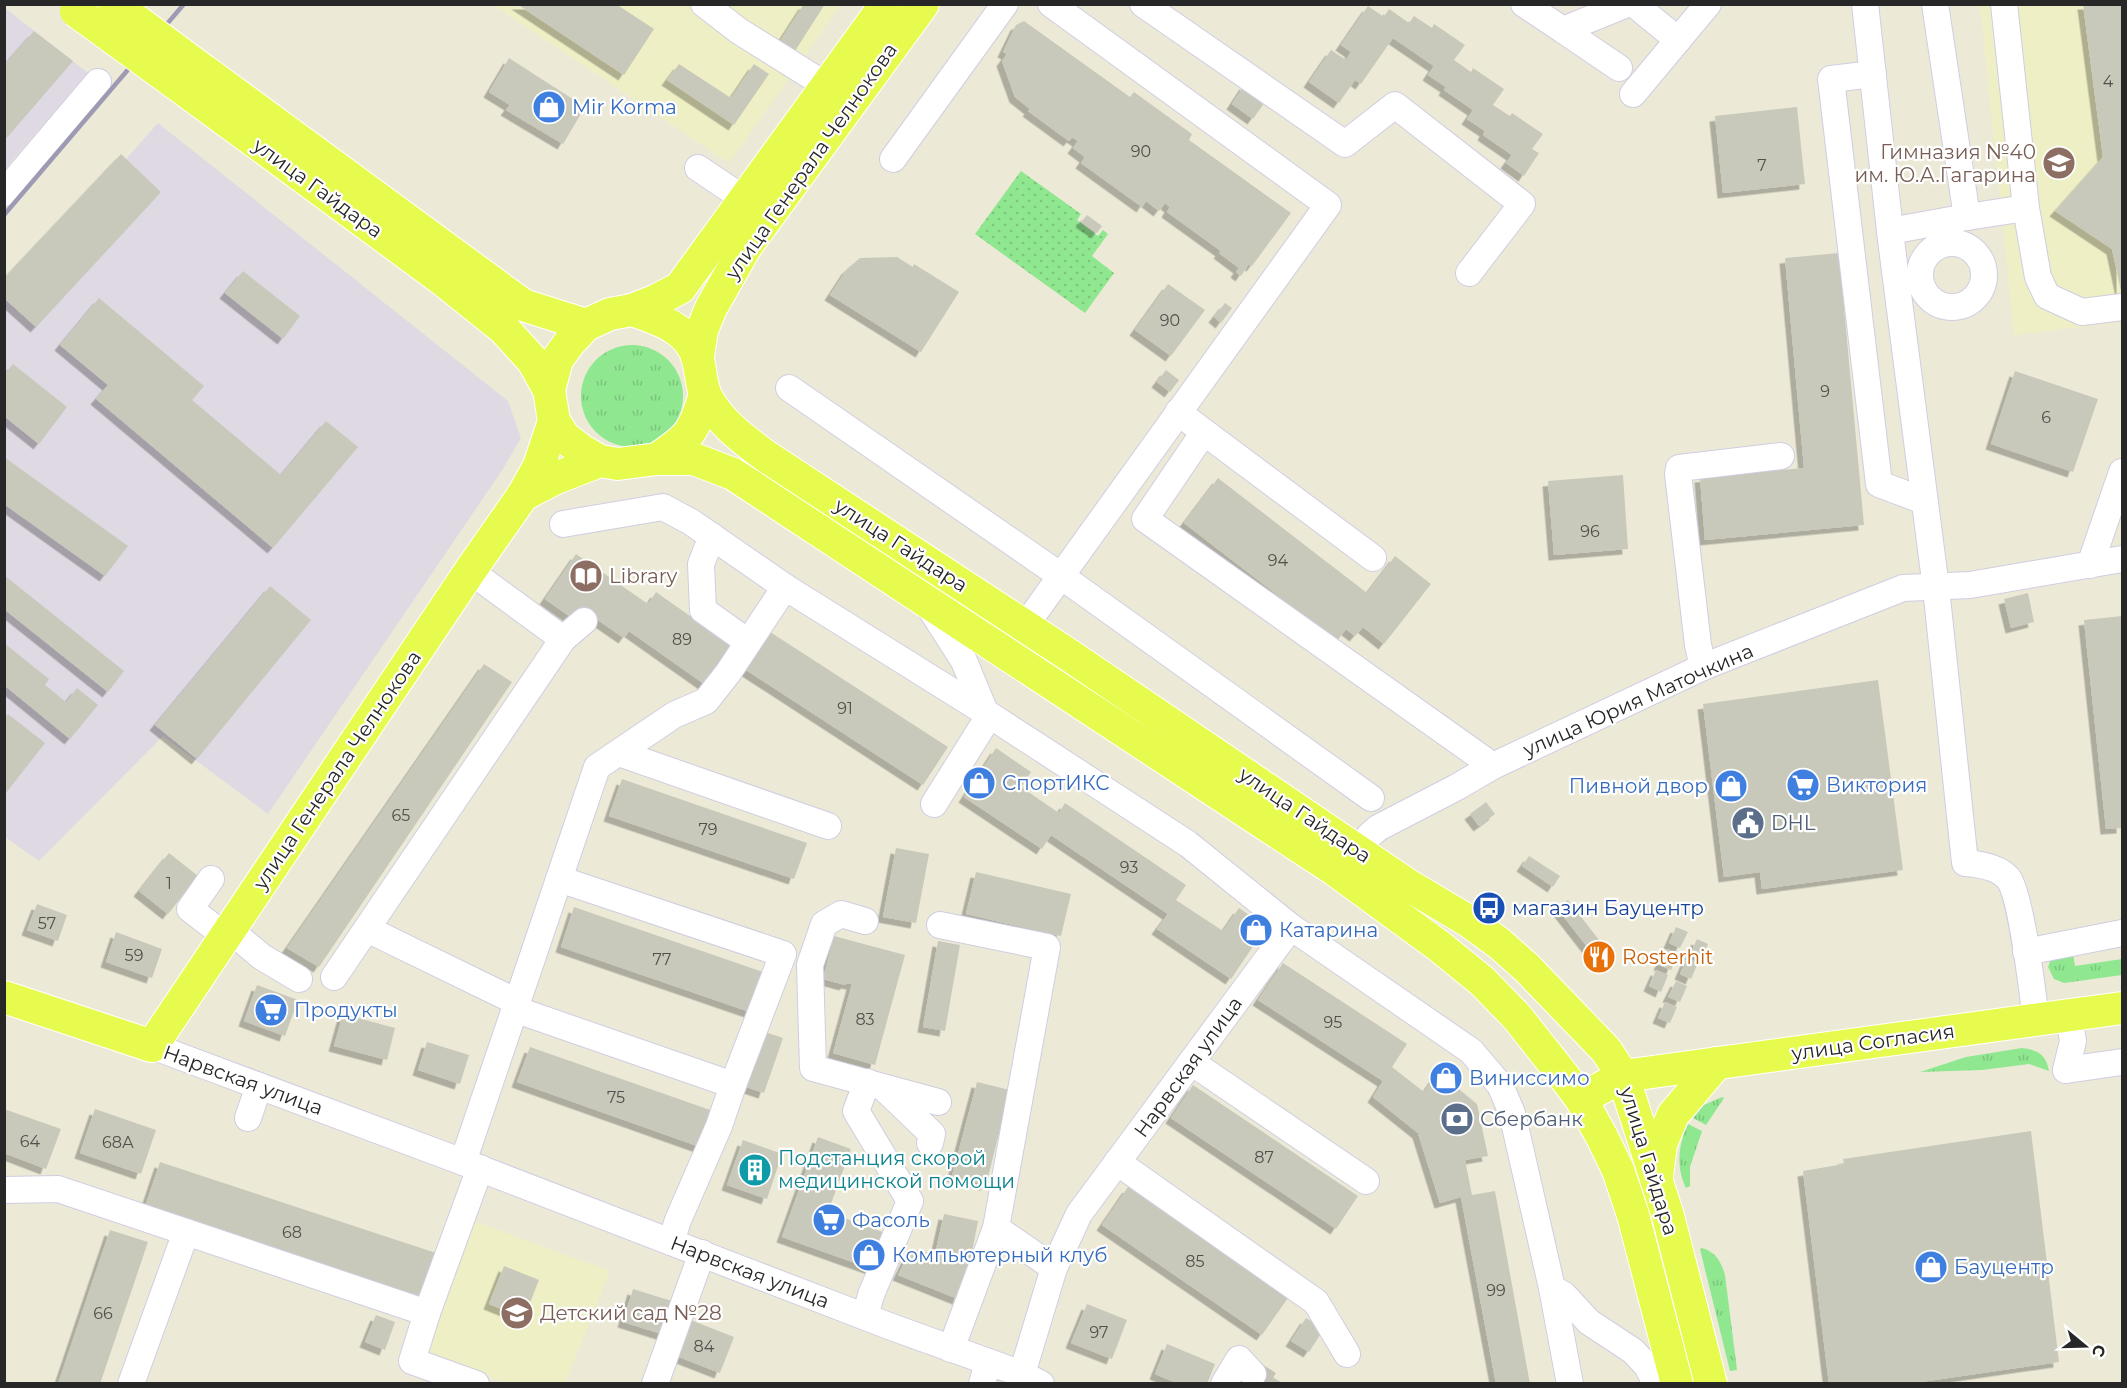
<svg xmlns="http://www.w3.org/2000/svg" width="2127" height="1388" font-family="Montserrat,sans-serif">
<defs>
<pattern id="grass-tufts" width="24" height="20" patternUnits="userSpaceOnUse" patternTransform="scale(1.5)"><rect width="24" height="20" fill="#8fe790"/><path d="M3 7l-1-3M5 7V3M7 7l1-3M15 17l-1-3M17 17v-4M19 17l1-3" fill="none" stroke="#7bc67c"/></pattern>
<pattern id="park-dots" width="8" height="8" patternUnits="userSpaceOnUse" patternTransform="scale(1.5)"><rect width="8" height="8" fill="#8fe790"/><path d="M2 2h.1M6 6h.1" fill="none" stroke="#7bc67c" stroke-width="1.8" stroke-linecap="round"/></pattern>
<filter id="shadow"><feDropShadow dx="-5.5" dy="5.5" stdDeviation="0" flood-color="#0004"/></filter>
</defs>
<rect width="100%" height="100%" fill="#ecead7"/>
<g fill="#dfd9e3">
<polygon points="5,8 88,73 5,169"/>
<polygon points="158,123 508,401 521,438 503,469 268,814 163,736 39,861 5,837 5,295"/>
</g>
<g fill="#eeefc5">
<polygon points="493,5 841,5 729,163"/>
<polygon points="1980,5 2122,5 2122,322 2014,335"/>
<polygon points="473,1221 610,1271 565,1383 508,1383 426,1356"/>
</g>
<g fill="url(#grass-tufts)">
<circle cx="632" cy="396" r="51"/>
<polygon points="2073,954 2075,966 2122,959 2122,975 2064,983 2054,979 2048,967 2052,956"/>
<path d="M2022,1048C2038,1050 2046,1054 2049,1071L2029,1064L1982,1070L1920,1072L1966,1057Z"/>
<polygon points="1722,1097 1724,1098 1706,1125 1693,1118 1704,1105"/>
<path d="M1688,1124L1702,1131L1690,1167V1186L1686,1188C1676,1167 1678,1145 1688,1124Z"/>
<path d="M1702,1248C1716,1252 1721,1262 1725,1275L1737,1370L1730,1371L1700,1249Z"/>
</g>
<polygon fill="url(#park-dots)" points="1021,171 1081,214 1077,220 1098,236 1103,230 1108,234 1092,256 1114,273 1085,313 975,234"/>
<g fill="#c9c9bb" filter="url(#shadow)">
<polygon points="517,4 616,4 654,29 624,75"/>
<polygon points="804,4 825,4 795,51 780,41"/>
<polygon points="2083,4 2122,4 2122,296 2112,249 2055,211 2103,157"/>
<polygon points="1368,6 1384,17 1389,9 1409,23 1414,16 1432,28 1434,24 1465,45 1454,60 1471,72 1473,68 1504,89 1493,105 1510,116 1512,113 1543,134 1532,149 1539,153 1524,176 1506,163 1512,155 1483,135 1485,131 1467,119 1473,110 1444,90 1446,87 1428,75 1434,66 1393,38 1361,84 1355,80 1339,103 1309,82 1331,50 1346,60 1351,52 1341,45"/>
<polygon points="1024,21 1130,97 1134,92 1192,134 1189,140 1291,213 1252,266 1249,264 1241,276 1236,272 1239,268 1219,253 1221,251 1167,212 1170,207 1165,203 1159,211 1146,201 1142,207 1081,163 1085,157 1073,148 1078,141 1072,137 1069,141 1028,111 1030,109 1015,97 1002,61 1007,54 1003,52 1016,25"/>
<polygon points="34,31 73,61 4,141 4,65"/>
<polygon points="509,58 585,107 563,144 506,110 510,105 489,92"/>
<polygon points="679,64 731,98 754,64 769,74 734,125 667,80"/>
<polygon points="1245,84 1267,99 1253,119 1232,104"/>
<polygon points="1797,107 1805,184 1723,193 1715,116"/>
<polygon points="121,154 161,192 36,327 4,298 4,278"/>
<polygon points="1087,215 1102,226 1097,233 1081,222"/>
<polygon points="1839,253 1864,525 1705,540 1700,477 1804,468 1785,258"/>
<polygon points="897,257 913,267 914,264 959,292 921,352 830,295 847,269 860,258"/>
<polygon points="243,271 300,316 283,339 225,293"/>
<polygon points="1168,284 1205,310 1171,356 1135,330"/>
<polygon points="99,298 204,386 192,400 281,475 326,421 358,447 273,548 96,399 108,385 60,345"/>
<polygon points="1225,303 1232,308 1221,323 1214,317"/>
<polygon points="13,364 67,407 39,444 4,416 4,375"/>
<polygon points="1166,370 1179,380 1170,392 1157,382"/>
<polygon points="2015,371 2098,399 2073,472 1991,444"/>
<polygon points="4,457 128,546 105,576 4,504"/>
<polygon points="1623,475 1628,549 1554,555 1548,481"/>
<polygon points="1218,478 1367,593 1395,556 1431,584 1384,644 1363,627 1355,636 1346,629 1337,641 1184,523"/>
<polygon points="576,554 648,604 656,592 734,647 707,686 629,631 624,638 579,607 572,618 545,599"/>
<polygon points="4,575 124,671 108,692 4,609"/>
<polygon points="270,586 311,620 197,759 155,725"/>
<polygon points="2028,593 2034,622 2011,628 2004,599"/>
<polygon points="2122,616 2122,828 2106,829 2084,620"/>
<polygon points="767,630 948,747 923,785 743,668"/>
<polygon points="4,643 49,679 45,685 66,702 77,688 98,705 70,739 4,685"/>
<polygon points="484,664 512,682 319,967 287,948"/>
<polygon points="1878,680 1903,870 1762,889 1760,872 1724,877 1703,704"/>
<polygon points="8,714 45,743 6,793 4,718"/>
<polygon points="996,748 1031,772 1021,787 1059,813 1065,803 1186,885 1176,900 1223,931 1239,908 1266,927 1231,979 1157,929 1168,914 1051,835 1042,849 964,797"/>
<polygon points="622,779 807,843 794,879 609,816"/>
<polygon points="1486,802 1495,814 1479,826 1470,814"/>
<polygon points="896,848 929,854 916,923 883,917"/>
<polygon points="169,853 198,876 168,914 139,891"/>
<polygon points="1529,856 1560,876 1553,887 1522,866"/>
<polygon points="976,872 1071,894 1061,936 966,914"/>
<polygon points="1568,900 1610,954 1599,962 1557,908"/>
<polygon points="37,904 67,915 58,941 27,930"/>
<polygon points="574,907 763,972 750,1012 561,947"/>
<polygon points="1676,927 1688,932 1680,948 1669,943"/>
<polygon points="116,932 162,949 152,978 106,962"/>
<polygon points="834,936 905,955 875,1065 833,1053 852,984 846,983 845,985 823,979"/>
<polygon points="1697,939 1708,944 1701,960 1690,955"/>
<polygon points="938,941 960,945 945,1031 923,1027"/>
<polygon points="1667,949 1678,954 1671,970 1659,965"/>
<polygon points="1687,958 1698,963 1691,979 1680,974"/>
<polygon points="1283,963 1407,1044 1392,1067 1424,1092 1438,1072 1477,1104 1488,1156 1465,1160 1472,1195 1495,1191 1530,1384 1496,1384 1461,1197 1440,1203 1418,1133 1373,1097 1383,1081 1258,1000"/>
<polygon points="1656,970 1668,975 1661,992 1649,986"/>
<polygon points="1676,981 1687,986 1680,1002 1668,997"/>
<polygon points="257,985 298,1000 285,1036 244,1021"/>
<polygon points="1665,1002 1677,1007 1670,1023 1658,1018"/>
<polygon points="343,1014 395,1028 387,1060 334,1046"/>
<polygon points="756,1029 783,1038 764,1093 737,1084"/>
<polygon points="427,1042 469,1055 460,1084 418,1070"/>
<polygon points="530,1047 716,1112 703,1148 517,1082"/>
<polygon points="977,1082 1010,1090 986,1185 952,1176"/>
<polygon points="1193,1085 1358,1196 1336,1229 1171,1118"/>
<polygon points="4,1109 61,1129 46,1169 4,1153"/>
<polygon points="95,1109 156,1130 141,1174 80,1153"/>
<polygon points="2031,1131 2059,1362 1907,1384 1829,1384 1803,1171 1844,1164 1843,1159"/>
<polygon points="818,1137 851,1149 828,1212 888,1234 875,1270 782,1237"/>
<polygon points="743,1140 782,1154 767,1199 727,1185"/>
<polygon points="160,1162 439,1254 423,1302 144,1210"/>
<polygon points="1128,1187 1288,1298 1262,1335 1102,1225"/>
<polygon points="944,1214 978,1221 969,1268 958,1299 898,1275 911,1249 935,1254"/>
<polygon points="110,1230 148,1242 100,1384 58,1384"/>
<polygon points="504,1266 539,1280 524,1318 489,1304"/>
<polygon points="633,1289 675,1302 665,1335 623,1322"/>
<polygon points="1087,1304 1127,1320 1112,1359 1071,1343"/>
<polygon points="376,1315 395,1322 385,1350 365,1342"/>
<polygon points="1306,1318 1324,1329 1309,1352 1291,1341"/>
<polygon points="688,1319 734,1337 720,1373 674,1355"/>
<polygon points="1167,1344 1215,1364 1207,1384 1179,1384 1155,1374"/>
<polygon points="1257,1367 1284,1384 1247,1384"/>
</g>
<g fill="none" stroke-linecap="round" stroke-linejoin="round">
<polyline stroke="#c5c3b4" stroke-width="26" stroke-dasharray="26 13" stroke-linecap="butt" points="1253,1374 1269,1384"/>
<defs>
<g id="minor">
<polyline points="704,4 739,31 827,86"/>
<polyline points="1143,4 1345,144 1395,105 1522,204 1469,273"/>
<polyline points="1524,4 1563,30 1627,4"/>
<polyline points="1634,4 1678,40 1708,4"/>
<path d="M1865,4L1891,240L1936,588L1965,863C1979,864 1998,867 2008,878C2021,894 2033,995 2036,1020"/>
<polyline points="2004,4 2026,208 2038,277 2047,296 2082,312 2122,307"/>
<polyline points="1563,30 1619,68"/>
<polyline points="1873,74 1831,79 1879,484 1924,501"/>
<polyline points="1633,94 1678,40"/>
<polyline points="893,159 1005,4"/>
<polyline points="698,168 744,199"/>
<polyline points="4,193 98,82"/>
<polyline points="1967,217 2026,208"/>
<polyline points="1890,231 1967,217 1935,4"/>
<circle cx="1952" cy="275" r="32"/>
<polyline points="789,388 1061,576 1371,798"/>
<polyline points="1178,412 1204,432 1145,519 1493,766"/>
<polyline points="1204,432 1373,558"/>
<polyline points="563,524 663,507 691,522 785,587 985,712 1188,844 1291,927 1471,1051 1500,1085 1512,1113 1552,1288 1570,1384"/>
<polyline points="712,536 701,564 703,610 748,642"/>
<polyline points="2090,565 2122,472"/>
<polyline points="928,605 964,661 985,712"/>
<polyline points="1025,626 1328,205 1051,4"/>
<polyline points="563,639 584,621"/>
<polyline points="1703,667 1698,645 1678,474 1679,468 1781,456"/>
<polyline points="619,753 828,826"/>
<polyline points="934,804 989,716"/>
<polyline points="1359,851 1369,836 1378,828 1457,787 1493,766 1703,667 1903,588 1970,585 2122,559"/>
<polyline points="211,879 190,909 225,936"/>
<polyline points="559,879 783,954 733,1085"/>
<polyline points="865,921 841,914 824,924 810,965 813,1068 938,1102"/>
<polyline points="940,925 1047,947 996,1228 1054,1268"/>
<polyline points="367,929 517,1002"/>
<polyline points="230,930 262,957 299,979"/>
<polyline points="2026,952 2122,933"/>
<polyline points="334,977 563,639 470,571"/>
<polyline points="514,1009 733,1085 719,1126 678,1220 671,1242"/>
<polyline points="152,1046 463,1162 889,1326 1022,1374 1041,1384"/>
<polyline points="1191,1062 1366,1181"/>
<polyline points="2066,1070 2122,1062"/>
<polyline points="2066,1070 2073,1041 2069,1015"/>
<polyline points="885,1089 932,1134 930,1143"/>
<polyline points="248,1118 259,1086"/>
<polyline points="463,1162 597,767 674,715 706,701 728,673 785,587"/>
<polyline points="1117,1162 1316,1302 1347,1354"/>
<polyline points="4,1190 58,1189 427,1313"/>
<polyline points="1552,1288 1564,1295 1589,1322 1633,1351 1647,1366 1656,1384"/>
<polyline points="865,1316 871,1295 910,1201 856,1111 867,1082"/>
<polyline points="951,1349 996,1228"/>
<polyline points="1022,1374 1054,1268 1079,1214 1291,927"/>
<polyline points="131,1384 186,1232"/>
<polyline points="476,1384 412,1361 427,1313 480,1168"/>
<polyline points="655,1384 702,1253"/>
<polyline points="982,1384 988,1362"/>
<polyline points="1224,1384 1239,1359 1253,1374"/>
</g>
<g id="major">
<polyline points="203,70 523,305 586,325"/>
<polyline points="186,91 443,280 504,329 533,361 549,390 554,421 564,437 581,450 600,461 618,464 657,459 694,459 733,474 1335,870 1439,946 1482,981 1517,1017 1566,1079 1581,1099 1602,1137 1618,1170 1633,1215 1677,1384"/>
<path d="M632,310C658,319 691,329 698,360C701,371 701,385 706,396C720,423 744,440 767,457L1069,655L1408,885L1470,922L1500,944L1527,968L1606,1050L1623,1076L1668,1216L1711,1384"/>
<polyline points="698,356 702,330 711,308 745,248 923,4"/>
<polyline points="549,390 557,360 569,343 586,325 610,314 632,310 657,300 680,288 886,4"/>
<path d="M657,459C690,437 694,432 705,394"/>
<polyline points="523,495 556,478 600,461"/>
<polyline points="4,997 152,1046 470,571 523,495 539,466 554,421"/>
<polyline points="1581,1099 1623,1076 2122,1008"/>
<polyline points="1657,1176 1661,1144 1673,1115 1717,1063"/>
</g>
</defs>
<use href="#minor" stroke="#d0cde2" stroke-width="28"/>
<use href="#major" stroke="#fff" stroke-width="34"/>
<use href="#minor" stroke="#fff" stroke-width="26"/>
<use href="#major" stroke="#e7fa4e" stroke-width="32"/>
<polyline stroke="#9f9ab4" stroke-width="4.5" points="4,215 184,4"/>
<defs>
<g id="major-bridge">
<polyline points="114,4 203,70"/>
<polyline points="76,11 186,91"/>
</g>
</defs>
<use href="#major-bridge" stroke="#fff" stroke-width="34" stroke-linecap="butt"/>
<use href="#major-bridge" stroke="#e7fa4e" stroke-width="32"/>
</g>
<defs>
<symbol id="shop-disc" viewBox="-11 -11 22 22"><circle r="9.5" fill="#3f7fe0" stroke="#fff"/><path d="M-5-2.5h2.3a2.7 3.5 0 0 1 5.4 0H5L5.5 6h-11ZM-1.5-2.5h3a1.5 2.3 0 0 0-3 0Z" fill="#fff"/></symbol>
<symbol id="school-disc" viewBox="-11 -11 22 22"><circle r="9.5" fill="#8d6e63" stroke="#fff"/><path d="M0-5L7-2L0 1L-7-2ZM-4 1L0 2.5L4 1V4Q0 6-4 4Z" fill="#fff"/></symbol>
<symbol id="library-disc" viewBox="-11 -11 22 22"><circle r="9.5" fill="#8d6e63" stroke="#fff"/><path d="M-6-4Q-3-5.5-.7-3.5V5Q-3 3-6 4ZM6-4Q3-5.5 .7-3.5V5Q3 3 6 4Z" fill="#fff"/></symbol>
<symbol id="supermarket-disc" viewBox="-11 -11 22 22"><circle r="9.5" fill="#3f7fe0" stroke="#fff"/><path d="M-6-5.5h2.5l.6 2H6L4.5 2H-2.5L-4.4-4H-6ZM-1.5 3.2a1.3 1.3 0 1 0 .1 0ZM3 3.2a1.3 1.3 0 1 0 .1 0Z" fill="#fff"/></symbol>
<symbol id="civic-disc" viewBox="-11 -11 22 22"><circle r="9.5" fill="#5c6f8a" stroke="#fff"/><path d="M-.6-6.5H3V-4.5H.6V-3L4-1V1h2V6H-6V1h2V-1L-.6-3ZM-1.2 2.5V6h2.4V2.5Z" fill="#fff"/></symbol>
<symbol id="bus-disc" viewBox="-11 -11 22 22"><circle r="9.5" fill="#1a4fb4" stroke="#fff"/><path d="M-5-6H5V4H4V6H2V4H-2V6H-4V4H-5ZM-3.5-4V0h7V-4ZM-3.5 1.2v1.5H-2V1.2ZM2 1.2v1.5H3.5V1.2Z" fill="#fff"/></symbol>
<symbol id="restaurant-disc" viewBox="-11 -11 22 22"><circle r="9.5" fill="#e8710a" stroke="#fff"/><path d="M-5-6h1v4h1v-4h1v4h1v-4h1v5L-1.5 .5V6h-2V.5L-5-1ZM5-6V6H3V1.5H1.5Q1.5-4 5-6Z" fill="#fff"/></symbol>
<symbol id="bank-disc" viewBox="-11 -11 22 22"><circle r="9.5" fill="#5c6f8a" stroke="#fff"/><path d="M-6-4H6V4H-6ZM0-2.3a2.3 2.3 0 1 0 0 4.6a2.3 2.3 0 1 0 0-4.6Z" fill="#fff"/></symbol>
<symbol id="building-disc" viewBox="-11 -11 22 22"><circle r="9.5" fill="#0f9aa8" stroke="#fff"/><path d="M-4-6H4V6H1V3H-1V6H-4ZM-2.5-4.3h1.7v1.8h-1.7ZM.8-4.3h1.7v1.8H.8ZM-2.5-1h1.7V.8h-1.7ZM.8-1h1.7V.8H.8Z" fill="#fff"/></symbol>
</defs>
<g fill-rule="evenodd">
<use href="#shop-disc" x="530" y="88" width="38" height="38"/>
<use href="#school-disc" x="2040" y="144" width="38" height="38"/>
<use href="#library-disc" x="567" y="557" width="38" height="38"/>
<use href="#shop-disc" x="960" y="764" width="38" height="38"/>
<use href="#supermarket-disc" x="1784" y="766" width="38" height="38"/>
<use href="#shop-disc" x="1712" y="767" width="38" height="38"/>
<use href="#civic-disc" x="1729" y="804" width="38" height="38"/>
<use href="#bus-disc" x="1470" y="889" width="38" height="38"/>
<use href="#shop-disc" x="1237" y="911" width="38" height="38"/>
<use href="#restaurant-disc" x="1580" y="938" width="38" height="38"/>
<use href="#supermarket-disc" x="252" y="991" width="38" height="38"/>
<use href="#shop-disc" x="1427" y="1059" width="38" height="38"/>
<use href="#bank-disc" x="1438" y="1100" width="38" height="38"/>
<use href="#building-disc" x="736" y="1151" width="38" height="38"/>
<use href="#supermarket-disc" x="810" y="1201" width="38" height="38"/>
<use href="#shop-disc" x="850" y="1236" width="38" height="38"/>
<use href="#shop-disc" x="1912" y="1248" width="38" height="38"/>
<use href="#school-disc" x="498" y="1294" width="38" height="38"/>
</g>
<g text-anchor="middle" stroke-width="4.5" stroke-linejoin="round" paint-order="stroke">
<g font-size="16" fill="#50504c">
<text x="2108" y="87">4</text>
<text x="1141" y="157">90</text>
<text x="1762" y="171">7</text>
<text x="1170" y="326">90</text>
<text x="1825" y="397">9</text>
<text x="2046" y="423">6</text>
<text x="1590" y="537">96</text>
<text x="1278" y="566">94</text>
<text x="682" y="645">89</text>
<text x="845" y="714">91</text>
<text x="401" y="821">65</text>
<text x="708" y="835">79</text>
<text x="1129" y="873">93</text>
<text x="169" y="889">1</text>
<text x="47" y="929">57</text>
<text x="134" y="961">59</text>
<text x="662" y="965">77</text>
<text x="865" y="1025">83</text>
<text x="1333" y="1028">95</text>
<text x="616" y="1103">75</text>
<text x="30" y="1147">64</text>
<text x="118" y="1148">68А</text>
<text x="1264" y="1163">87</text>
<text x="292" y="1238">68</text>
<text x="1195" y="1267">85</text>
<text x="1496" y="1296">99</text>
<text x="103" y="1319">66</text>
<text x="1099" y="1338">97</text>
<text x="704" y="1352">84</text>
</g>
<g font-size="20" fill="#366cbe" stroke="#fff" text-anchor="start">
<text x="572" y="114">Mir Korma</text>
<text x="1002" y="790">СпортИКС</text>
<text x="1826" y="792">Виктория</text>
<text x="1708" y="793" text-anchor="end">Пивной двор</text>
<text x="1279" y="937">Катарина</text>
<text x="294" y="1017">Продукты</text>
<text x="1469" y="1085">Виниссимо</text>
<text x="852" y="1227">Фасоль</text>
<text x="892" y="1262">Компьютерный клуб</text>
<text x="1954" y="1274">Бауцентр</text>
</g>
<g font-size="20" fill="#785e54" stroke="#fff" text-anchor="start">
<text x="2036" y="159" text-anchor="end">Гимназия №40<tspan x="2036" dy="23">им. Ю.А.Гагарина</tspan></text>
<text x="609" y="583">Library</text>
<text x="540" y="1320">Детский сад №28</text>
</g>
<g font-size="20" fill="#272727" stroke="#fff">
<text transform="translate(811 161) rotate(-55)" y="7">улица Генерала Челнокова</text>
<text transform="translate(318 188) rotate(36)" y="7">улица Гайдара</text>
<text transform="translate(901 545) rotate(33)" y="7">улица Гайдара</text>
<text transform="translate(1638 700) rotate(-24)" y="7">улица Юрия Маточкина</text>
<text transform="translate(337 770) rotate(-56)" y="7">улица Генерала Челнокова</text>
<text transform="translate(1305 815) rotate(34)" y="7">улица Гайдара</text>
<text transform="translate(1873 1042) rotate(-8)" y="7">улица Согласия</text>
<text transform="translate(1188 1067) rotate(-54)" y="7">Нарвская улица</text>
<text transform="translate(243 1080) rotate(20)" y="7">Нарвская улица</text>
<text transform="translate(1649 1161) rotate(73)" y="7">улица Гайдара</text>
<text transform="translate(750 1272) rotate(21)" y="7">Нарвская улица</text>
</g>
<g font-size="20" fill="#4e5e75" stroke="#fff" text-anchor="start">
<text x="1771" y="830">DHL</text>
<text x="1480" y="1126">Сбербанк</text>
</g>
<g font-size="20" fill="#164399" stroke="#fff" text-anchor="start">
<text x="1512" y="915">магазин Бауцентр</text>
</g>
<g font-size="20" fill="#c56008" stroke="#fff" text-anchor="start">
<text x="1622" y="964">Rosterhit</text>
</g>
<g font-size="20" fill="#0d838f" stroke="#fff" text-anchor="start">
<text x="778" y="1165">Подстанция скорой<tspan x="778" dy="23">медицинской помощи</tspan></text>
</g>
</g>
<rect width="2127" height="1388" fill="none" stroke="#272727" stroke-width="12"/>
<g transform="translate(2085 1346) rotate(109)" stroke="#ffffff" stroke-width="4.5" paint-order="stroke">
<path d="M0-4.5L10 22L0 15L-10 22Z" fill="#272727"/>
<text y="-9" font-size="16" font-weight="bold" text-anchor="middle" fill="#272727">С</text>
</g>
</svg>
